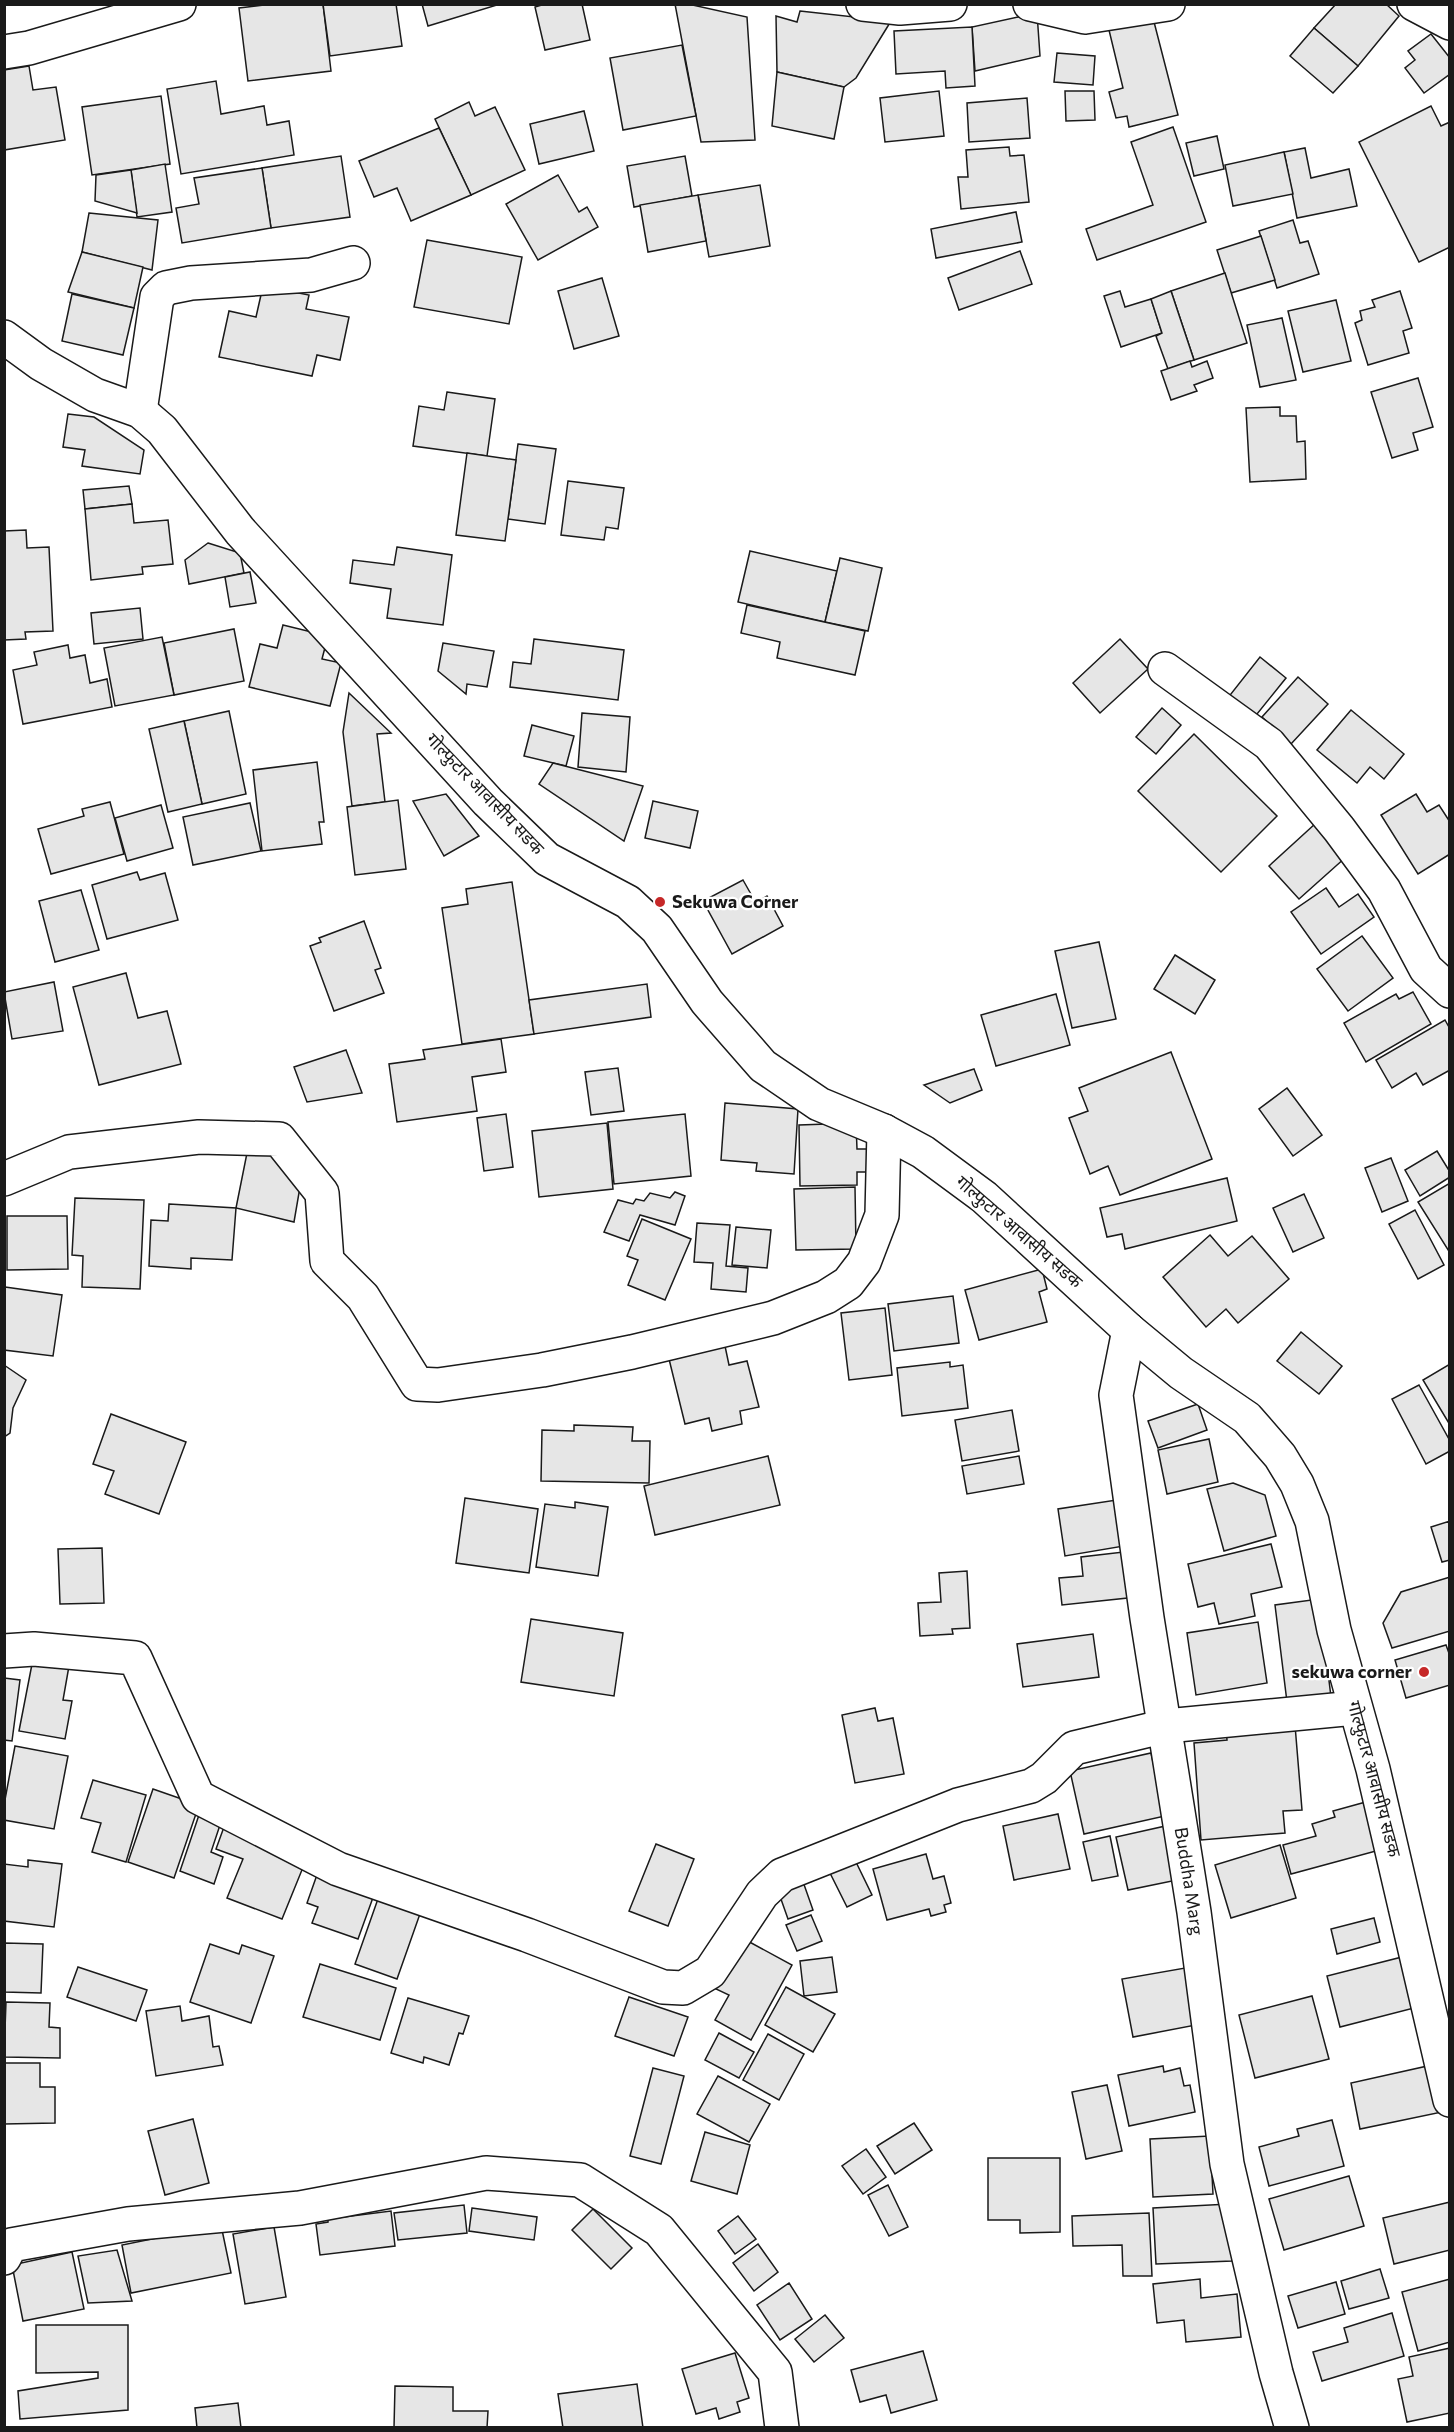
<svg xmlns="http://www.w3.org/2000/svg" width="1454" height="2432" font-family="Commissioner,'Noto Sans Devanagari',sans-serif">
<rect width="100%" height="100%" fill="#fff"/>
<g fill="#e6e6e6" stroke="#1a1a1a" stroke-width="1.5">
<polygon points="272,4 323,4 331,71 248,81 239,8"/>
<polygon points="323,4 396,4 402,46 330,56"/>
<polygon points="422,4 497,4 497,5 428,26"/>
<polygon points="545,4 582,4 590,40 545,50 535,7"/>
<polygon points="675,4 688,4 747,17 755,140 701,142"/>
<polygon points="1336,4 1386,4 1399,16 1358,66 1314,28"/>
<polygon points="800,11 891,21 856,78 844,87 777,72 776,16 797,22"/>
<polygon points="1037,13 1040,56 975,71 972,27"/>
<polygon points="1153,18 1178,115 1129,127 1127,116 1116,118 1109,92 1123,88 1109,30"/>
<polygon points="972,27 975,86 946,88 945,71 896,74 894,31"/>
<polygon points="1314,28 1358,66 1333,93 1290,56"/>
<polygon points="1431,34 1450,58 1450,74 1424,93 1405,68 1415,60 1408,51"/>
<polygon points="682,45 696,116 623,130 610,58"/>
<polygon points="1057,53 1095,56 1093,85 1054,82"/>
<polygon points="29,66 33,90 56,87 65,140 4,150 4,70"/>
<polygon points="777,72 844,87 834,139 772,126"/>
<polygon points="216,81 221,114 264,106 267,125 289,121 294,155 181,174 167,89"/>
<polygon points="939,91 944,136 885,142 880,98"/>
<polygon points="1065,91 1094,91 1095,120 1066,121"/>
<polygon points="161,96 170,164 92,175 82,107"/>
<polygon points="1027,98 1030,138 969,142 967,103"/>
<polygon points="469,102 475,116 495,107 525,170 471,195 435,119"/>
<polygon points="1431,106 1441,126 1450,122 1450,247 1419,262 1359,142"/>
<polygon points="584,111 594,151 539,164 530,124"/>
<polygon points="1173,127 1206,222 1097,260 1086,229 1153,205 1131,142"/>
<polygon points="439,128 471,195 411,221 397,188 374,197 359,161"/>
<polygon points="1217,136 1224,169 1194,176 1186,143"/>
<polygon points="1009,147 1010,156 1024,155 1029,202 961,209 958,177 968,177 966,150"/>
<polygon points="1305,148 1311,178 1349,169 1357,206 1297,218 1284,152"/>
<polygon points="1284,152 1293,194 1233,206 1225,165"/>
<polygon points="341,156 350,217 271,228 262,168"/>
<polygon points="685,156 692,196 634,207 627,166"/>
<polygon points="165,164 172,212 137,217 131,170"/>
<polygon points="262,168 271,228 182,243 176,208 199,204 194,178"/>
<polygon points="131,170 137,213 95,201 96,175"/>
<polygon points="558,175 579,212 587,207 598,227 538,260 506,204"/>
<polygon points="760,185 770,246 709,257 698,195"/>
<polygon points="698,195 706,241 648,252 640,205"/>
<polygon points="1016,212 1022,242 936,258 931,229"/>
<polygon points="89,213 158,220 152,270 82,252"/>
<polygon points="1293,220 1300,243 1308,241 1319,274 1277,288 1259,231"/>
<polygon points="1261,236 1275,280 1231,293 1217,250"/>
<polygon points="427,240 522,257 509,324 414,307"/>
<polygon points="1020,251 1032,284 959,310 948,278"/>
<polygon points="82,252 143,267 134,308 68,292"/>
<polygon points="1225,273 1247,343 1194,360 1171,291"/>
<polygon points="602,278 619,336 574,349 558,291"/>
<polygon points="263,286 309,295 306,309 349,317 340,360 317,355 312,376 219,357 229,311 256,317"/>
<polygon points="1120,291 1125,307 1151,299 1162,333 1121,347 1104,296"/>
<polygon points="1171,291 1194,360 1168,369 1156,336 1162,333 1151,299"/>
<polygon points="1400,291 1412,328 1403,331 1409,353 1368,365 1355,323 1362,320 1360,311 1375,307 1372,300"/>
<polygon points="72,294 134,308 123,355 62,341"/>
<polygon points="1336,300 1351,361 1303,372 1288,311"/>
<polygon points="1282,318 1296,380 1260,387 1247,325"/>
<polygon points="1190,361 1192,367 1207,361 1213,378 1194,385 1197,391 1171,400 1161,371"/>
<polygon points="1418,378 1433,427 1413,433 1418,450 1392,458 1371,392"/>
<polygon points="447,392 495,399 487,456 413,446 419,406 444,410"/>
<polygon points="1280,407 1280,416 1296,416 1297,442 1305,441 1306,479 1250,482 1246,408"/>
<polygon points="68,414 94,417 144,450 140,474 82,466 85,450 63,447"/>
<polygon points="518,444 556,449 545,524 508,519"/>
<polygon points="467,453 516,460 505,541 456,535"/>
<polygon points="568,481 624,488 618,529 606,527 604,540 561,535"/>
<polygon points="129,486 132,504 85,509 83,490"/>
<polygon points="132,504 134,523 168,520 173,564 142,567 143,574 91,580 85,509"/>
<polygon points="26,530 27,548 49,547 53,631 25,632 26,639 4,640 4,531"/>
<polygon points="208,543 240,553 244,573 189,584 185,560"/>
<polygon points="397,547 452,555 443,625 387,618 391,589 350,583 353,560 394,565"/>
<polygon points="750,551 837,571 825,622 738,602"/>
<polygon points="840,558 882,568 868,631 825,622"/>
<polygon points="250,572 256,603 230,607 225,577"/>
<polygon points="747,605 865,631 855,675 777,658 780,642 741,633"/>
<polygon points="140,608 143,639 94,644 91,613"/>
<polygon points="283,625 328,636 322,659 341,663 330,706 249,687 260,644 277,648"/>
<polygon points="234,629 244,681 174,695 164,643"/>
<polygon points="162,637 174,695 115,706 104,648"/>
<polygon points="534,639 624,650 618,700 510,687 513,662 531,664"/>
<polygon points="1120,639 1148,669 1100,713 1073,683"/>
<polygon points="443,643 494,651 487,687 467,684 466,694 438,671"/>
<polygon points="68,645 70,658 85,655 90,683 107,679 112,707 23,724 13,670 37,665 34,652"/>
<polygon points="1260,657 1286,678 1249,724 1223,704"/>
<polygon points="1298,677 1328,704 1291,744 1262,717"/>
<polygon points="349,693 391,733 377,734 385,802 352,806 343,732"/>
<polygon points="1162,708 1181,725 1156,754 1136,737"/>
<polygon points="1351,710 1404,754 1384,779 1370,767 1357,783 1317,750"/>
<polygon points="229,711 246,794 202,804 184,721"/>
<polygon points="582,713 630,717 626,772 578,767"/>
<polygon points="184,721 202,804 168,812 149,729"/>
<polygon points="532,725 574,736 566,766 524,756"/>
<polygon points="1194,734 1277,816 1221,872 1138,791"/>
<polygon points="317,762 324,822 319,822 322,844 262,851 253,770"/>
<polygon points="553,763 643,786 624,841 539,784"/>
<polygon points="446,794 479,836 444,856 413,801"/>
<polygon points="1416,794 1427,812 1439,805 1450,822 1450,854 1418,874 1381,815"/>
<polygon points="398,800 406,869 355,875 347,807"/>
<polygon points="653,801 698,811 690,848 645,838"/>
<polygon points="110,802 124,854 51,874 38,829 84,816 82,809"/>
<polygon points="250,803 261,851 193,865 183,817"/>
<polygon points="161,805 173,848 127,861 115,818"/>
<polygon points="1316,823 1346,857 1299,899 1269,866"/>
<polygon points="137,872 140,880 165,873 178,920 107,939 92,885"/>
<polygon points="743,880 756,903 767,896 783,926 732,954 703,901"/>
<polygon points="512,882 534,1034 462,1044 442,908 468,904 466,889"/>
<polygon points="1326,888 1339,907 1358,894 1374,917 1321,954 1291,912"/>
<polygon points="81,890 99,950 55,962 39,901"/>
<polygon points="364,921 381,968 375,970 384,993 334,1011 310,946 321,942 319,938"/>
<polygon points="1362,936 1393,978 1348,1011 1317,969"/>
<polygon points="1099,942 1116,1019 1072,1028 1055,951"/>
<polygon points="1175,955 1215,980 1195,1014 1154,989"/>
<polygon points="126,973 138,1018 167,1011 181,1064 99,1085 73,987"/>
<polygon points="54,982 63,1031 12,1039 4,992"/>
<polygon points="647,984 651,1017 534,1034 529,1000"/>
<polygon points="1413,992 1431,1024 1366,1062 1344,1023 1396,994 1399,999"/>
<polygon points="1056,994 1070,1045 996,1066 981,1015"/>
<polygon points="1445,1020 1450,1029 1450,1070 1423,1085 1416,1073 1392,1088 1376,1060"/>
<polygon points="501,1039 506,1072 472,1077 477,1111 397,1122 389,1064 425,1059 423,1050"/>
<polygon points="346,1050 362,1093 307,1102 294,1067"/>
<polygon points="1171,1052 1212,1159 1120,1195 1108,1166 1090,1174 1069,1118 1088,1111 1079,1088"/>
<polygon points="618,1068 624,1111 591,1115 585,1072"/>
<polygon points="974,1069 982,1090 950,1103 924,1085"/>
<polygon points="1287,1088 1322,1135 1293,1156 1259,1109"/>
<polygon points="725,1103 798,1109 794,1174 756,1171 757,1163 721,1160"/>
<polygon points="506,1114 513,1167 484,1171 477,1118"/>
<polygon points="685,1114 691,1176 614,1184 608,1122"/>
<polygon points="607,1123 613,1189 539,1197 532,1131"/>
<polygon points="856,1123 857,1149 870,1149 870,1172 857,1172 857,1185 800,1186 799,1125"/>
<polygon points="248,1148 280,1159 300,1187 294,1222 236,1208"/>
<polygon points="1437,1151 1450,1172 1450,1177 1420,1196 1405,1170"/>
<polygon points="1391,1158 1408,1201 1382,1212 1365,1168"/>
<polygon points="1227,1178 1237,1221 1125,1249 1122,1234 1107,1237 1100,1208"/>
<polygon points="1450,1183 1450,1253 1418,1202"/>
<polygon points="855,1187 856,1249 796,1250 794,1189"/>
<polygon points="675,1192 685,1196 675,1225 640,1215 629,1241 604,1232 618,1200 633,1204 636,1199 644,1201 650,1193 670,1198"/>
<polygon points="1304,1194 1324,1238 1293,1252 1273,1208"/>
<polygon points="75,1198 144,1200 140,1289 82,1287 83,1256 72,1255"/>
<polygon points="169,1204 236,1208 232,1260 191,1258 191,1269 149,1266 151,1220 168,1221"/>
<polygon points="1415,1210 1444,1265 1418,1279 1389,1224"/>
<polygon points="7,1216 67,1216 68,1269 7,1270"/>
<polygon points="642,1219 691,1239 665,1300 628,1285 638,1260 627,1256"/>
<polygon points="697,1223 730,1225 726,1266 748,1268 746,1292 711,1289 713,1263 694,1262"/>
<polygon points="736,1227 771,1230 767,1268 732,1265"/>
<polygon points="1210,1235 1228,1256 1252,1236 1289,1279 1238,1323 1226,1309 1206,1327 1163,1277"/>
<polygon points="1042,1269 1047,1289 1039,1292 1047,1322 979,1340 965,1290"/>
<polygon points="5,1287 62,1295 53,1356 4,1350"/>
<polygon points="953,1296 959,1343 894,1351 888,1304"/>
<polygon points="885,1308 892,1375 849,1380 841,1313"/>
<polygon points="1301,1332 1342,1366 1319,1394 1277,1361"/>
<polygon points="725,1346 729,1365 747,1361 759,1407 740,1411 742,1424 712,1431 709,1418 685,1424 669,1359"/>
<polygon points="950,1362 950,1367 963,1365 968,1408 902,1416 897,1368"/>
<polygon points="1450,1364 1450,1425 1423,1380"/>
<polygon points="4,1365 26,1380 13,1408 10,1433 4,1437"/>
<polygon points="1419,1385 1450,1441 1450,1451 1426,1464 1392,1399"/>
<polygon points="1198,1404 1207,1430 1158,1448 1148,1421"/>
<polygon points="1012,1410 1019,1451 962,1461 955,1420"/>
<polygon points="111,1414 186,1442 159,1514 105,1494 114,1471 93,1464"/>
<polygon points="574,1425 633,1427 632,1441 650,1441 649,1483 541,1481 542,1430 574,1431"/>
<polygon points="1209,1439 1218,1482 1167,1494 1158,1450"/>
<polygon points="768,1456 780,1505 655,1535 644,1486"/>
<polygon points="1019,1456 1024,1484 967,1494 962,1466"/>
<polygon points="1233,1483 1265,1495 1276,1536 1224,1551 1207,1489"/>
<polygon points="465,1498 538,1509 529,1573 456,1563"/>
<polygon points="1123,1499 1130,1545 1065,1556 1058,1509"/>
<polygon points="575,1502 608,1507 598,1576 536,1567 545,1504 575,1508"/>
<polygon points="1450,1521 1450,1560 1442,1562 1431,1527"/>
<polygon points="1271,1544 1282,1587 1251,1594 1255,1616 1219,1624 1214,1603 1198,1607 1188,1564"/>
<polygon points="102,1548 104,1603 60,1604 58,1549"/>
<polygon points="1132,1551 1137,1597 1062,1605 1059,1578 1083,1576 1081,1557"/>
<polygon points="967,1571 970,1628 952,1629 953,1634 920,1636 918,1603 941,1602 939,1573"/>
<polygon points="1450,1577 1450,1631 1392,1648 1383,1623 1401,1592"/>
<polygon points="1319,1599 1331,1697 1287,1702 1275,1605"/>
<polygon points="531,1619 623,1633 614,1696 521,1682"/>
<polygon points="1258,1622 1267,1683 1196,1695 1187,1633"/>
<polygon points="1093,1634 1099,1677 1023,1687 1017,1644"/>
<polygon points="1446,1645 1450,1656 1450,1685 1406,1698 1395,1660"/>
<polygon points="33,1659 69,1666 63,1700 72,1701 65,1739 19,1731"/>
<polygon points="4,1678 20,1680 12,1741 4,1740"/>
<polygon points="875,1708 878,1721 893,1718 904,1774 855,1783 842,1715"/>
<polygon points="1295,1725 1302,1810 1283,1811 1285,1833 1201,1840 1194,1743 1227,1740 1226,1729"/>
<polygon points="15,1746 68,1756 54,1829 4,1820 4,1805"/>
<polygon points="1151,1753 1165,1816 1084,1834 1070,1771"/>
<polygon points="93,1780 146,1795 126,1862 92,1852 101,1823 81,1818"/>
<polygon points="153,1789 199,1805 174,1878 128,1862"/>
<polygon points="1373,1800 1387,1848 1291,1874 1283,1845 1316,1836 1312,1824 1335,1817 1333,1811"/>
<polygon points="200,1812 222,1819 211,1852 223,1857 214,1884 180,1871"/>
<polygon points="1058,1814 1070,1869 1014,1880 1003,1826"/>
<polygon points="1170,1825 1182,1879 1128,1890 1116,1837"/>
<polygon points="224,1827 306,1860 282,1919 227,1898 243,1859 216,1849"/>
<polygon points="1110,1836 1118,1876 1092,1881 1083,1842"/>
<polygon points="656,1844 694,1859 668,1926 629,1911"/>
<polygon points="1280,1845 1296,1898 1231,1918 1215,1865"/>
<polygon points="926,1854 933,1879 944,1876 951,1903 944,1905 946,1912 931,1916 929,1909 887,1920 873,1869"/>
<polygon points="854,1858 872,1895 847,1907 829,1871"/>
<polygon points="28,1860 62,1864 54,1927 4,1921 4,1864 28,1867"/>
<polygon points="318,1872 375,1892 358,1939 312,1923 318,1907 307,1903"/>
<polygon points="801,1876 813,1910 788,1919 776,1885"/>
<polygon points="379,1896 421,1911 397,1979 355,1964"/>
<polygon points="811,1915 822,1941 797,1951 786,1925"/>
<polygon points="1374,1918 1380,1942 1337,1954 1331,1929"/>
<polygon points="744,1939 792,1965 751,2040 715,2020 729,1995 716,1989"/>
<polygon points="4,1943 43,1944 41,1993 4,1992"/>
<polygon points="210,1944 239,1954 242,1945 274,1956 251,2023 190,2002"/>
<polygon points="832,1957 837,1992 804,1996 800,1961"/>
<polygon points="1402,1957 1414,2008 1340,2027 1327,1976"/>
<polygon points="320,1964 396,1988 380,2040 303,2017"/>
<polygon points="78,1967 147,1990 136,2021 67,1997"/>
<polygon points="1185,1968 1196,2025 1133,2037 1122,1979"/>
<polygon points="786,1987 835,2014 813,2052 765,2025"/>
<polygon points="1312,1996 1329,2059 1255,2078 1239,2015"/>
<polygon points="629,1997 688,2017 674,2056 615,2036"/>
<polygon points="408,1998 469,2016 463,2034 459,2033 449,2065 424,2057 423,2063 391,2053"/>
<polygon points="6,2002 50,2003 49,2027 60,2028 60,2058 4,2057"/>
<polygon points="180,2006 182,2021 209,2016 213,2047 219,2046 223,2065 156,2076 146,2011"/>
<polygon points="719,2033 754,2052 739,2078 705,2060"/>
<polygon points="768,2034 804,2054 779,2100 743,2080"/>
<polygon points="4,2063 40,2063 40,2087 55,2087 55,2123 4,2124"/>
<polygon points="1432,2065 1442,2112 1360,2129 1351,2083"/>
<polygon points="1163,2066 1164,2072 1180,2068 1184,2086 1190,2085 1195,2112 1129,2126 1118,2075"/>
<polygon points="653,2068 684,2076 661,2164 630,2156"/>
<polygon points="718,2076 770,2104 749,2142 697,2114"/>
<polygon points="1107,2085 1122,2151 1086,2159 1072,2092"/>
<polygon points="193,2119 209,2183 165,2195 148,2131"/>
<polygon points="1332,2120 1344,2166 1269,2186 1259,2147 1299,2136 1297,2129"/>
<polygon points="914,2123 932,2150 895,2174 877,2146"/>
<polygon points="705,2132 750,2145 737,2194 691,2181"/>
<polygon points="1210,2136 1213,2194 1153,2197 1150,2139"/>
<polygon points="866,2149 886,2177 863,2194 842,2166"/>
<polygon points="988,2158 1060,2158 1060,2232 1020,2233 1020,2220 988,2220"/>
<polygon points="1349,2176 1364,2226 1284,2250 1269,2199"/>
<polygon points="888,2185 908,2227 889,2236 868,2195"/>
<polygon points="1450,2202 1450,2250 1394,2264 1383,2218"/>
<polygon points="1229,2204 1232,2261 1156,2264 1153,2208"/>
<polygon points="464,2205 467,2233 398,2240 394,2213"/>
<polygon points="472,2208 537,2217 534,2240 469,2231"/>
<polygon points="593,2209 632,2248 611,2269 572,2230"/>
<polygon points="391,2211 395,2246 320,2255 316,2224 328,2222 328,2219"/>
<polygon points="1149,2213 1152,2276 1123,2276 1122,2245 1073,2246 1072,2216"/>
<polygon points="738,2216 756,2239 735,2254 718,2231"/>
<polygon points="221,2225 231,2273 131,2293 122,2245"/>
<polygon points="274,2227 286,2297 245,2304 233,2234"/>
<polygon points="758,2244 778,2272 754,2291 733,2263"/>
<polygon points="117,2250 132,2301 88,2303 78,2256"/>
<polygon points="72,2252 84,2309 23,2321 12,2265"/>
<polygon points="1380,2269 1389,2298 1349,2309 1341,2281"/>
<polygon points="1200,2279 1201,2298 1237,2294 1241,2337 1186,2342 1184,2320 1157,2323 1153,2284"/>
<polygon points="1450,2279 1450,2342 1418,2351 1402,2292"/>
<polygon points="1336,2282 1345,2314 1298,2328 1288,2296"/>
<polygon points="789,2283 812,2319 780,2340 757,2305"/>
<polygon points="1392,2313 1404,2356 1322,2381 1313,2352 1348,2342 1344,2328"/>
<polygon points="825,2315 844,2338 814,2362 795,2339"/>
<polygon points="36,2325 128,2325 128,2410 20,2419 18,2391 98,2378 98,2372 36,2373"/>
<polygon points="1450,2348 1450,2413 1407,2422 1398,2379 1413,2376 1409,2357"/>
<polygon points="923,2351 937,2400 891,2413 886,2395 860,2402 851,2370"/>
<polygon points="735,2353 749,2398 737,2402 740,2412 719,2419 716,2408 696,2414 682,2369"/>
<polygon points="637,2384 643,2428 563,2428 558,2394"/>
<polygon points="395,2386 453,2387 453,2411 488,2411 487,2428 394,2428"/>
<polygon points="238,2403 241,2428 197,2428 195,2408"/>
</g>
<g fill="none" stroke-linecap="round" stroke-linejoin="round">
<defs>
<g id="minor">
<polyline points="863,4 900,8 950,4"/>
<polyline points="1030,4 1085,17 1168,4"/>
<polyline points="1414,4 1450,23"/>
<polyline points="4,52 29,48 179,4"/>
<polyline points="140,411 157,297 166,288 191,283 311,275 353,263"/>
<polyline points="1165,669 1269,744 1339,829 1384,890 1426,969 1450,991"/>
<polyline points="4,1179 69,1152 199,1137 279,1139 322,1193 327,1261 363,1297 417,1384 438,1385 542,1370 632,1352 773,1318 826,1297 848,1283 864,1262 882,1215 884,1131"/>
<path id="s1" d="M1129,1330L1116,1395L1147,1618L1194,1912L1227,2164L1276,2373L1292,2428"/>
<polyline points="4,1651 34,1649 135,1658 198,1797 338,1869 527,1935 663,1987 683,1988 710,1972 762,1894 782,1875 958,1805 1031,1786 1044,1778 1074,1748 1166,1726 1355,1708"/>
<polyline points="4,2258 11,2245 128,2224 300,2208 486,2173 580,2180 659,2230 775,2372 782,2428"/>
</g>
<polyline id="secondary" points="4,337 41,364 95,395 140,411 162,430 240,531 488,802 547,859 628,902 657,929 707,1002 763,1066 819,1104 884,1131 923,1152 984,1197 1129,1330 1181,1373 1247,1418 1280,1456 1297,1484 1312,1521 1334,1630 1373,1769 1450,2100"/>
</defs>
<use href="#minor" stroke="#1a1a1a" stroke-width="36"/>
<use href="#secondary" stroke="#1a1a1a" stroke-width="36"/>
<use href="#minor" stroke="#fff" stroke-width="33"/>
<use href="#secondary" stroke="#fff" stroke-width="33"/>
</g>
<g fill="#c62828" stroke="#fff" stroke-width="2">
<circle cx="660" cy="902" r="6"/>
<circle cx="1424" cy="1672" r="6"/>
</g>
<g text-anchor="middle" stroke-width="4.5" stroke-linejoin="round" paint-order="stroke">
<g font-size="18" fill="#1a1a1a" stroke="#fff">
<text transform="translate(485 794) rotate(46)" y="6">गोल्फुटार आवासीय सडक</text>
<text transform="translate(1019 1232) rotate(41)" y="6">गोल्फुटार आवासीय सडक</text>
<text transform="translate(1374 1779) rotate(75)" y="6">गोल्फुटार आवासीय सडक</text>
<text dy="6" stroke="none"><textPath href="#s1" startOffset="558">Buddha Marg</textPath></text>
</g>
<g font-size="18" font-weight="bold" fill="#1a1a1a" stroke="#fff" text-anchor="start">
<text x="672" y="908">Sekuwa Corner</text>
<text x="1412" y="1678" text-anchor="end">sekuwa corner</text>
</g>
</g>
<rect width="1454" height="2432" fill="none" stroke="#1a1a1a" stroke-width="12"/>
</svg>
